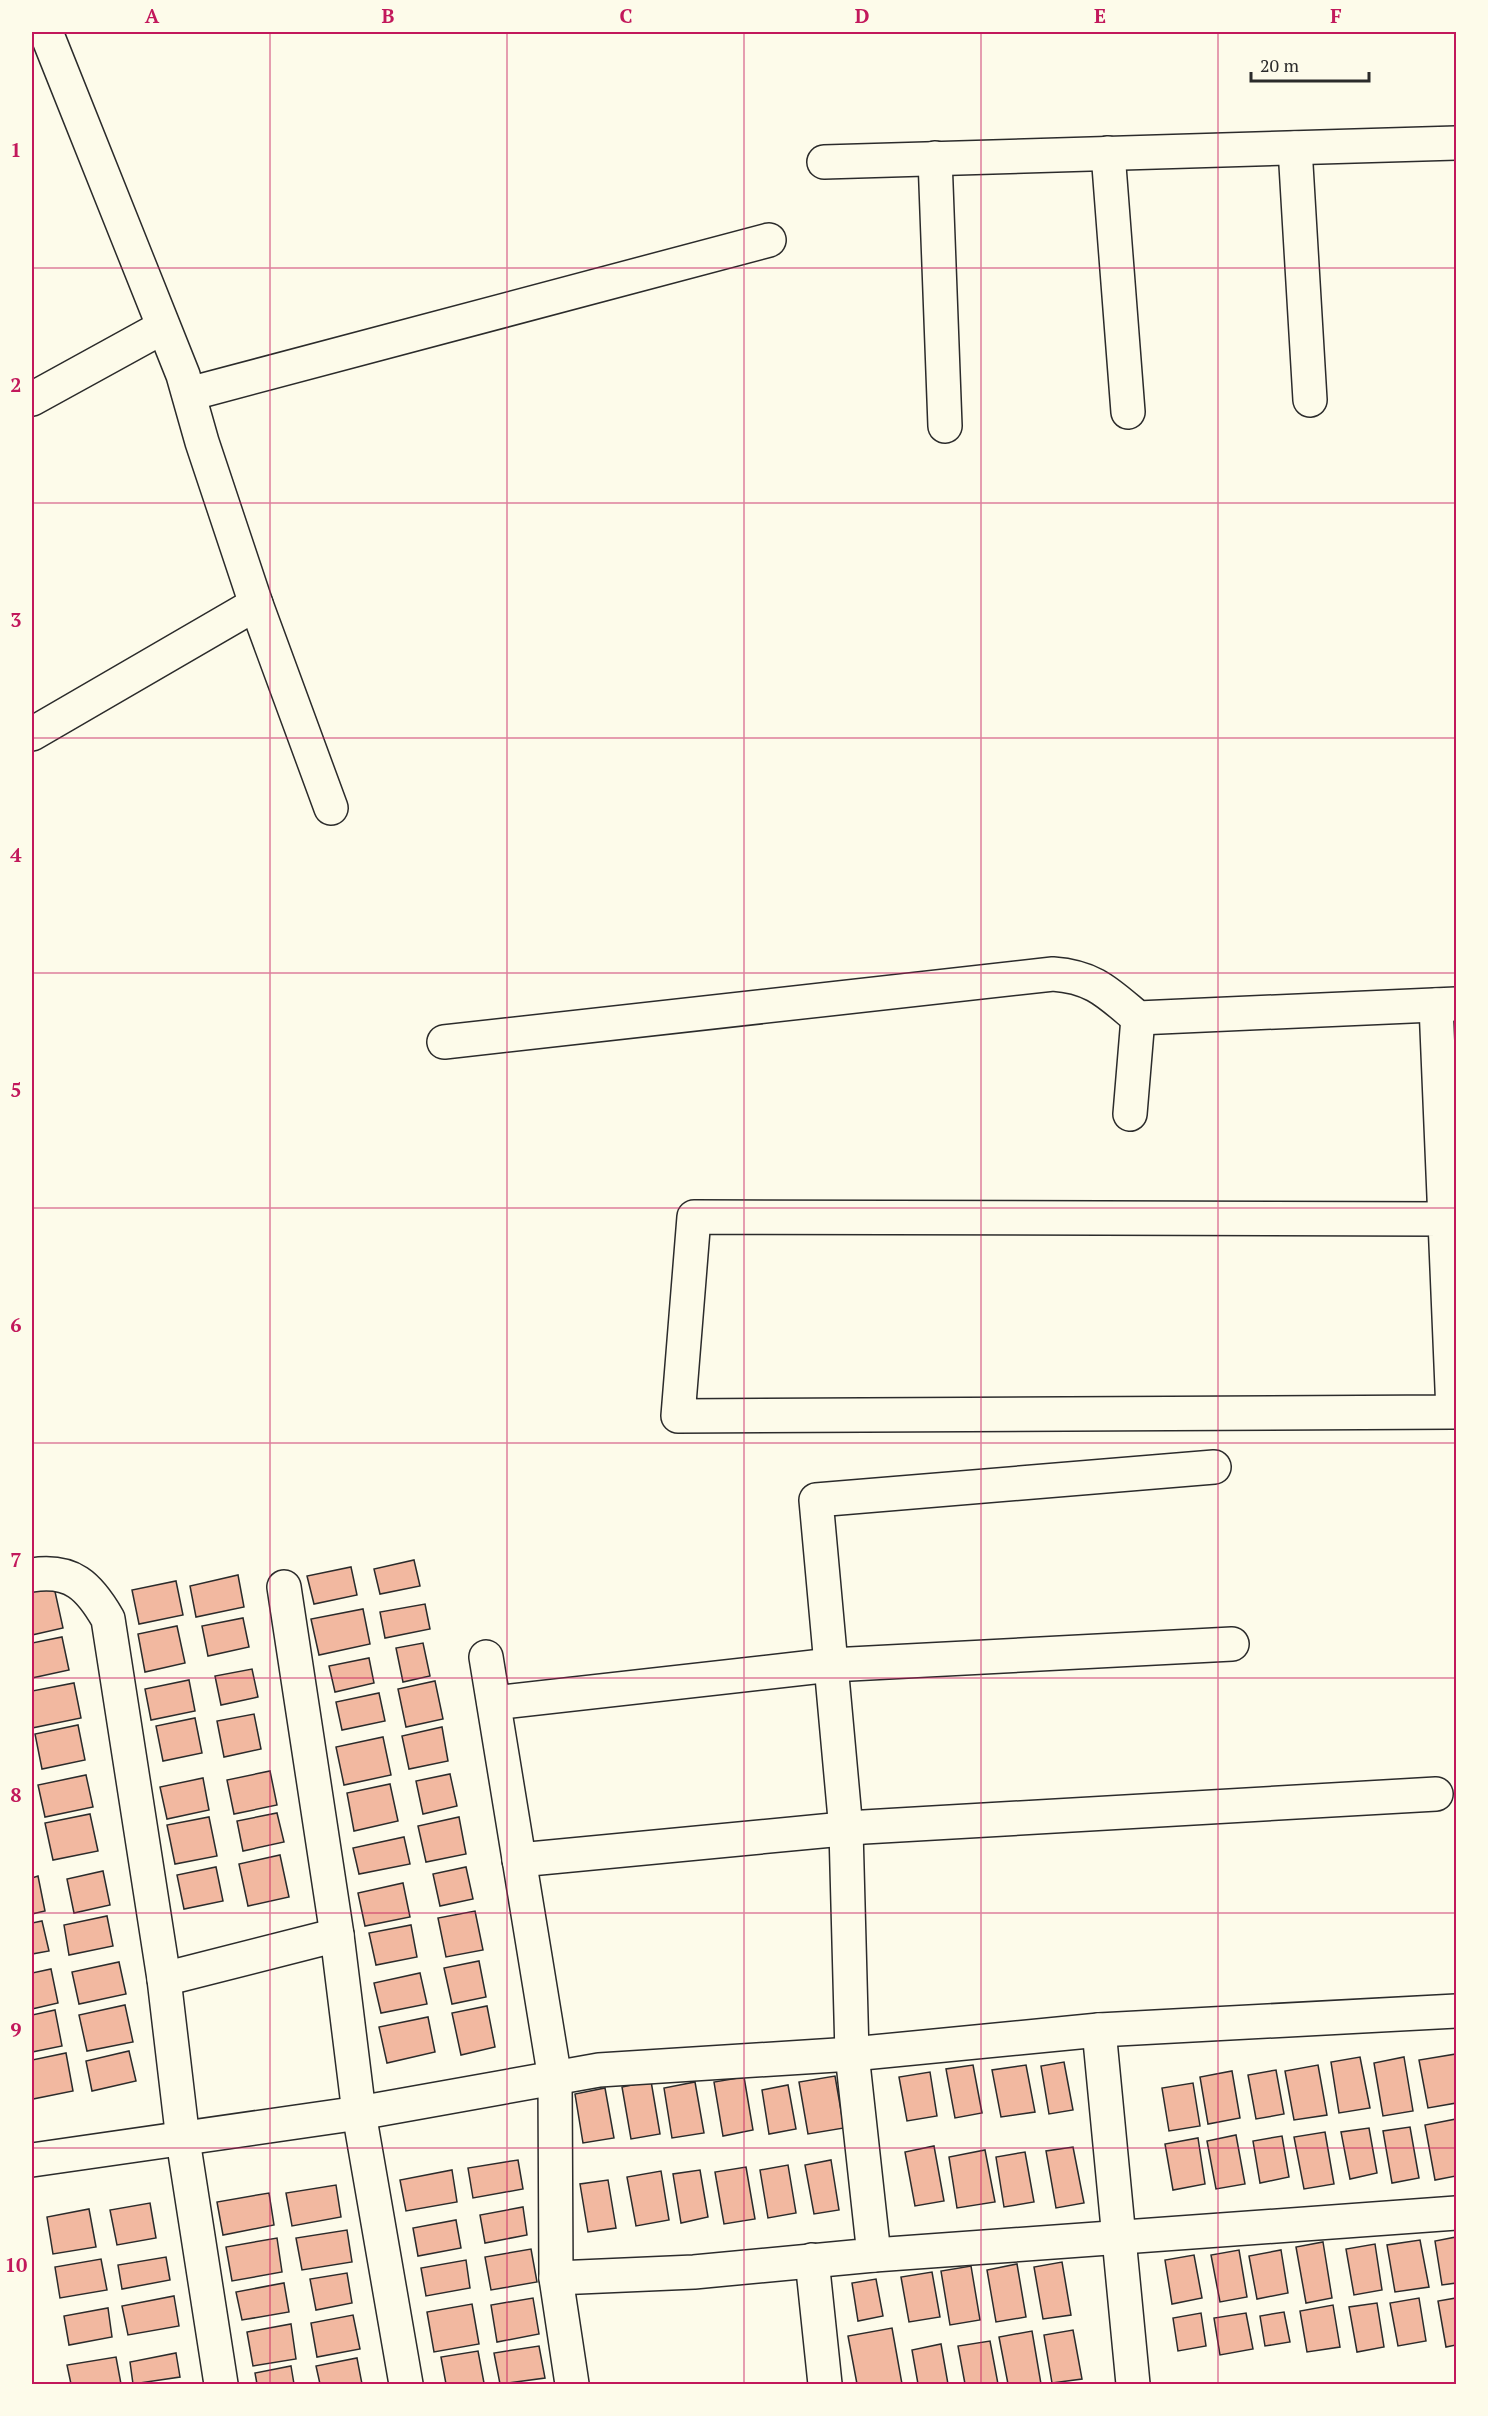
<svg xmlns="http://www.w3.org/2000/svg" width="1488" height="2416" font-family="'PT Serif',serif">
<rect width="100%" height="100%" fill="#fdfbea"/>
<g fill="#f2b8a0" stroke="#2b2b2b" stroke-width="1.5">
<polygon points="414,1560 420,1586 380,1594 374,1569"/>
<polygon points="351,1567 357,1595 314,1604 307,1576"/>
<polygon points="238,1575 244,1607 196,1617 190,1586"/>
<polygon points="176,1581 183,1615 139,1624 132,1590"/>
<polygon points="54,1587 63,1628 32,1635 32,1591"/>
<polygon points="425,1604 430,1629 385,1638 380,1612"/>
<polygon points="363,1609 370,1644 319,1655 311,1619"/>
<polygon points="243,1618 249,1647 208,1656 202,1626"/>
<polygon points="177,1626 185,1663 145,1672 138,1634"/>
<polygon points="62,1637 69,1670 32,1678 32,1643"/>
<polygon points="423,1643 430,1676 403,1682 396,1648"/>
<polygon points="369,1658 374,1683 335,1692 329,1666"/>
<polygon points="252,1669 258,1697 221,1705 215,1676"/>
<polygon points="189,1680 195,1711 151,1720 145,1689"/>
<polygon points="435,1681 443,1719 406,1727 398,1689"/>
<polygon points="74,1683 81,1718 32,1728 32,1691"/>
<polygon points="379,1693 385,1721 342,1730 336,1702"/>
<polygon points="254,1714 261,1749 224,1757 217,1721"/>
<polygon points="195,1718 202,1753 163,1761 156,1726"/>
<polygon points="78,1725 85,1760 42,1769 35,1734"/>
<polygon points="442,1727 448,1761 409,1769 402,1736"/>
<polygon points="383,1737 391,1775 344,1785 336,1747"/>
<polygon points="270,1771 277,1805 234,1814 227,1780"/>
<polygon points="450,1774 457,1806 423,1814 416,1781"/>
<polygon points="86,1775 93,1807 45,1817 38,1785"/>
<polygon points="203,1778 209,1810 167,1819 160,1787"/>
<polygon points="390,1784 398,1821 354,1831 347,1793"/>
<polygon points="277,1813 284,1842 243,1851 237,1821"/>
<polygon points="90,1814 98,1851 53,1860 45,1823"/>
<polygon points="209,1817 217,1856 175,1864 167,1825"/>
<polygon points="459,1817 466,1854 426,1862 418,1826"/>
<polygon points="404,1837 410,1864 359,1874 353,1848"/>
<polygon points="280,1855 289,1897 248,1906 239,1864"/>
<polygon points="216,1867 223,1901 184,1909 177,1875"/>
<polygon points="466,1867 473,1899 440,1906 433,1874"/>
<polygon points="103,1871 110,1905 74,1913 67,1879"/>
<polygon points="38,1876 45,1911 32,1914 32,1878"/>
<polygon points="403,1883 410,1917 365,1926 358,1893"/>
<polygon points="475,1911 483,1950 446,1957 438,1918"/>
<polygon points="107,1916 113,1946 69,1955 64,1925"/>
<polygon points="42,1921 49,1951 32,1954 32,1923"/>
<polygon points="411,1925 417,1957 376,1965 369,1933"/>
<polygon points="479,1961 486,1997 452,2004 444,1968"/>
<polygon points="119,1962 126,1994 79,2004 72,1972"/>
<polygon points="51,1969 58,2003 32,2009 32,1973"/>
<polygon points="420,1973 427,2004 381,2013 374,1983"/>
<polygon points="125,2005 133,2042 87,2051 79,2015"/>
<polygon points="487,2006 495,2047 461,2055 452,2013"/>
<polygon points="55,2010 62,2046 32,2052 32,2015"/>
<polygon points="428,2017 435,2052 387,2063 379,2027"/>
<polygon points="129,2051 136,2081 92,2091 86,2061"/>
<polygon points="66,2053 73,2091 33,2099 32,2060"/>
<polygon points="1456,2054 1456,2103 1428,2108 1419,2060"/>
<polygon points="1360,2057 1370,2108 1339,2113 1331,2062"/>
<polygon points="1404,2057 1413,2111 1383,2116 1374,2063"/>
<polygon points="1064,2062 1073,2110 1049,2114 1041,2066"/>
<polygon points="973,2065 982,2113 955,2118 946,2069"/>
<polygon points="1026,2065 1035,2112 1001,2117 992,2070"/>
<polygon points="1318,2065 1327,2115 1294,2120 1285,2071"/>
<polygon points="1276,2070 1284,2114 1256,2119 1248,2075"/>
<polygon points="1232,2071 1240,2118 1208,2124 1200,2077"/>
<polygon points="930,2072 937,2116 907,2121 899,2077"/>
<polygon points="835,2076 844,2128 808,2134 799,2082"/>
<polygon points="744,2077 753,2130 723,2136 714,2082"/>
<polygon points="651,2081 660,2134 631,2139 622,2087"/>
<polygon points="695,2082 704,2133 672,2138 664,2088"/>
<polygon points="1193,2083 1200,2126 1169,2131 1162,2088"/>
<polygon points="788,2085 796,2129 769,2134 762,2090"/>
<polygon points="605,2088 614,2138 583,2143 575,2094"/>
<polygon points="1456,2119 1456,2176 1435,2180 1425,2125"/>
<polygon points="1410,2127 1419,2178 1392,2183 1383,2131"/>
<polygon points="1369,2128 1377,2173 1350,2179 1341,2132"/>
<polygon points="1325,2132 1334,2184 1304,2189 1294,2137"/>
<polygon points="1236,2135 1245,2184 1216,2189 1207,2141"/>
<polygon points="1282,2136 1289,2177 1260,2183 1253,2141"/>
<polygon points="1198,2138 1205,2184 1173,2190 1165,2144"/>
<polygon points="934,2146 944,2201 915,2206 905,2152"/>
<polygon points="1073,2147 1084,2203 1056,2208 1046,2151"/>
<polygon points="985,2150 995,2202 957,2208 949,2157"/>
<polygon points="1025,2152 1034,2202 1004,2207 996,2157"/>
<polygon points="518,2160 523,2189 473,2198 468,2168"/>
<polygon points="831,2160 839,2210 814,2214 805,2165"/>
<polygon points="788,2165 796,2213 768,2218 760,2170"/>
<polygon points="746,2167 755,2219 724,2224 715,2172"/>
<polygon points="452,2170 457,2202 406,2211 400,2180"/>
<polygon points="700,2170 708,2217 681,2223 673,2174"/>
<polygon points="661,2171 669,2220 636,2226 627,2177"/>
<polygon points="608,2180 616,2228 588,2232 580,2184"/>
<polygon points="336,2185 341,2217 292,2226 286,2193"/>
<polygon points="269,2193 274,2225 223,2235 217,2202"/>
<polygon points="150,2203 156,2238 117,2245 110,2210"/>
<polygon points="523,2207 527,2235 485,2243 480,2215"/>
<polygon points="89,2209 96,2247 53,2254 47,2217"/>
<polygon points="456,2220 461,2248 418,2256 413,2228"/>
<polygon points="347,2230 352,2262 302,2270 296,2238"/>
<polygon points="1456,2237 1456,2283 1442,2285 1435,2241"/>
<polygon points="277,2238 282,2272 232,2281 226,2247"/>
<polygon points="1420,2240 1429,2287 1395,2292 1387,2245"/>
<polygon points="1323,2242 1332,2298 1306,2303 1296,2247"/>
<polygon points="1375,2244 1382,2290 1354,2295 1346,2249"/>
<polygon points="531,2249 537,2282 491,2290 485,2257"/>
<polygon points="1239,2250 1247,2297 1220,2302 1211,2255"/>
<polygon points="1281,2250 1288,2293 1257,2299 1249,2256"/>
<polygon points="1194,2255 1202,2298 1172,2304 1165,2260"/>
<polygon points="166,2257 170,2280 122,2289 118,2265"/>
<polygon points="101,2259 107,2290 60,2298 55,2267"/>
<polygon points="466,2260 470,2288 426,2296 421,2268"/>
<polygon points="1062,2262 1071,2315 1043,2319 1034,2267"/>
<polygon points="1017,2264 1026,2317 996,2322 987,2270"/>
<polygon points="971,2266 980,2320 950,2325 941,2271"/>
<polygon points="932,2272 940,2317 909,2322 901,2277"/>
<polygon points="347,2273 352,2303 316,2310 310,2279"/>
<polygon points="876,2279 883,2316 858,2321 852,2283"/>
<polygon points="284,2283 289,2312 242,2320 236,2292"/>
<polygon points="174,2296 179,2326 128,2335 122,2306"/>
<polygon points="533,2298 539,2334 497,2342 491,2305"/>
<polygon points="1419,2298 1426,2341 1398,2346 1390,2303"/>
<polygon points="1456,2298 1456,2345 1446,2347 1438,2301"/>
<polygon points="1377,2303 1384,2347 1357,2352 1349,2307"/>
<polygon points="472,2304 479,2344 434,2352 427,2312"/>
<polygon points="1333,2305 1340,2347 1307,2352 1300,2311"/>
<polygon points="108,2308 112,2337 69,2345 64,2316"/>
<polygon points="1284,2312 1290,2342 1265,2346 1260,2316"/>
<polygon points="1201,2313 1206,2346 1178,2351 1173,2318"/>
<polygon points="1246,2313 1253,2349 1220,2355 1214,2318"/>
<polygon points="353,2315 360,2349 317,2357 311,2323"/>
<polygon points="291,2324 296,2359 253,2366 247,2332"/>
<polygon points="892,2328 902,2384 857,2384 848,2336"/>
<polygon points="1073,2330 1082,2379 1052,2383 1044,2335"/>
<polygon points="1032,2331 1041,2384 1008,2384 999,2337"/>
<polygon points="990,2341 998,2384 965,2384 958,2346"/>
<polygon points="941,2344 948,2384 918,2384 912,2350"/>
<polygon points="539,2346 545,2378 500,2384 494,2353"/>
<polygon points="478,2351 484,2383 446,2384 441,2357"/>
<polygon points="176,2353 180,2377 133,2384 130,2362"/>
<polygon points="116,2357 121,2384 71,2384 67,2365"/>
<polygon points="357,2358 362,2384 320,2384 316,2366"/>
<polygon points="291,2366 294,2384 257,2384 255,2373"/>
</g>
<g fill="none" stroke-linecap="round" stroke-linejoin="round">
<defs>
<g id="minor">
<polyline points="1295,148 1310,400"/>
<polyline points="1108,153 1128,412"/>
<polyline points="935,158 945,426"/>
<polyline points="824,162 1456,143"/>
<polyline points="189,394 769,240"/>
<polyline points="32,399 163,327"/>
<polyline points="256,604 331,808"/>
<polyline points="32,734 256,604 202,442 183,375 46,32"/>
<polyline points="1436,1005 1453,1412 678,1416 694,1217 1445,1219"/>
<path d="M444,1042L1053,974C1094,977 1108,993 1138,1018L1456,1004"/>
<polyline points="1130,1114 1138,1018"/>
<path d="M32,1575C72,1569 89,1586 108,1619L164,1979L183,2140L221,2384"/>
<polyline points="284,1587 337,1935 359,2113 406,2384"/>
<polyline points="486,1657 555,2079 556,2278 572,2384"/>
<polyline points="494,1703 831,1665 1232,1644"/>
<polyline points="519,1860 864,1827 1436,1794"/>
<polyline points="164,1979 337,1935"/>
<polyline points="1099,2030 1133,2384"/>
<polyline points="32,2160 359,2113 599,2070 852,2054 1099,2030 1456,2011"/>
<polyline points="874,2255 1456,2213"/>
<polyline points="812,2260 825,2384"/>
<polyline points="556,2278 694,2272 874,2255 852,2054 846,1830 816,1500 1214,1467"/>
</g>
</defs>
<use href="#minor" stroke="#2b2b2b" stroke-width="36"/>
<use href="#minor" stroke="#fdfbea" stroke-width="33"/>
</g>
<path fill="none" stroke="#c2185b" stroke-width="1.5" stroke-opacity="0.55" d="M270,32V2384M507,32V2384M744,32V2384M981,32V2384M1218,32V2384M32,268H1456M32,503H1456M32,738H1456M32,973H1456M32,1208H1456M32,1443H1456M32,1678H1456M32,1913H1456M32,2148H1456"/>
<rect width="1488" height="2416" fill="none" stroke="#fdfbea" stroke-width="66"/>
<path d="M1251 72v9h118v-9" fill="none" stroke="#2b2b2b" stroke-width="3"/>
<text x="1260" y="72" font-size="18" fill="#2b2b2b" stroke="#fdfbea" stroke-width="4.5" paint-order="stroke">20 m</text>
<rect x="33" y="33" width="1422" height="2350" fill="none" stroke="#c2185b" stroke-width="2"/>
<g font-size="20" text-anchor="middle" font-weight="bold" fill="#c2185b">
<text x="152" y="23">A</text>
<text x="388" y="23">B</text>
<text x="626" y="23">C</text>
<text x="862" y="23">D</text>
<text x="1100" y="23">E</text>
<text x="1336" y="23">F</text>
<text x="16" y="157">1</text>
<text x="16" y="392">2</text>
<text x="16" y="627">3</text>
<text x="16" y="862">4</text>
<text x="16" y="1097">5</text>
<text x="16" y="1332">6</text>
<text x="16" y="1567">7</text>
<text x="16" y="1802">8</text>
<text x="16" y="2037">9</text>
<text x="16" y="2272">10</text>
</g>
</svg>
